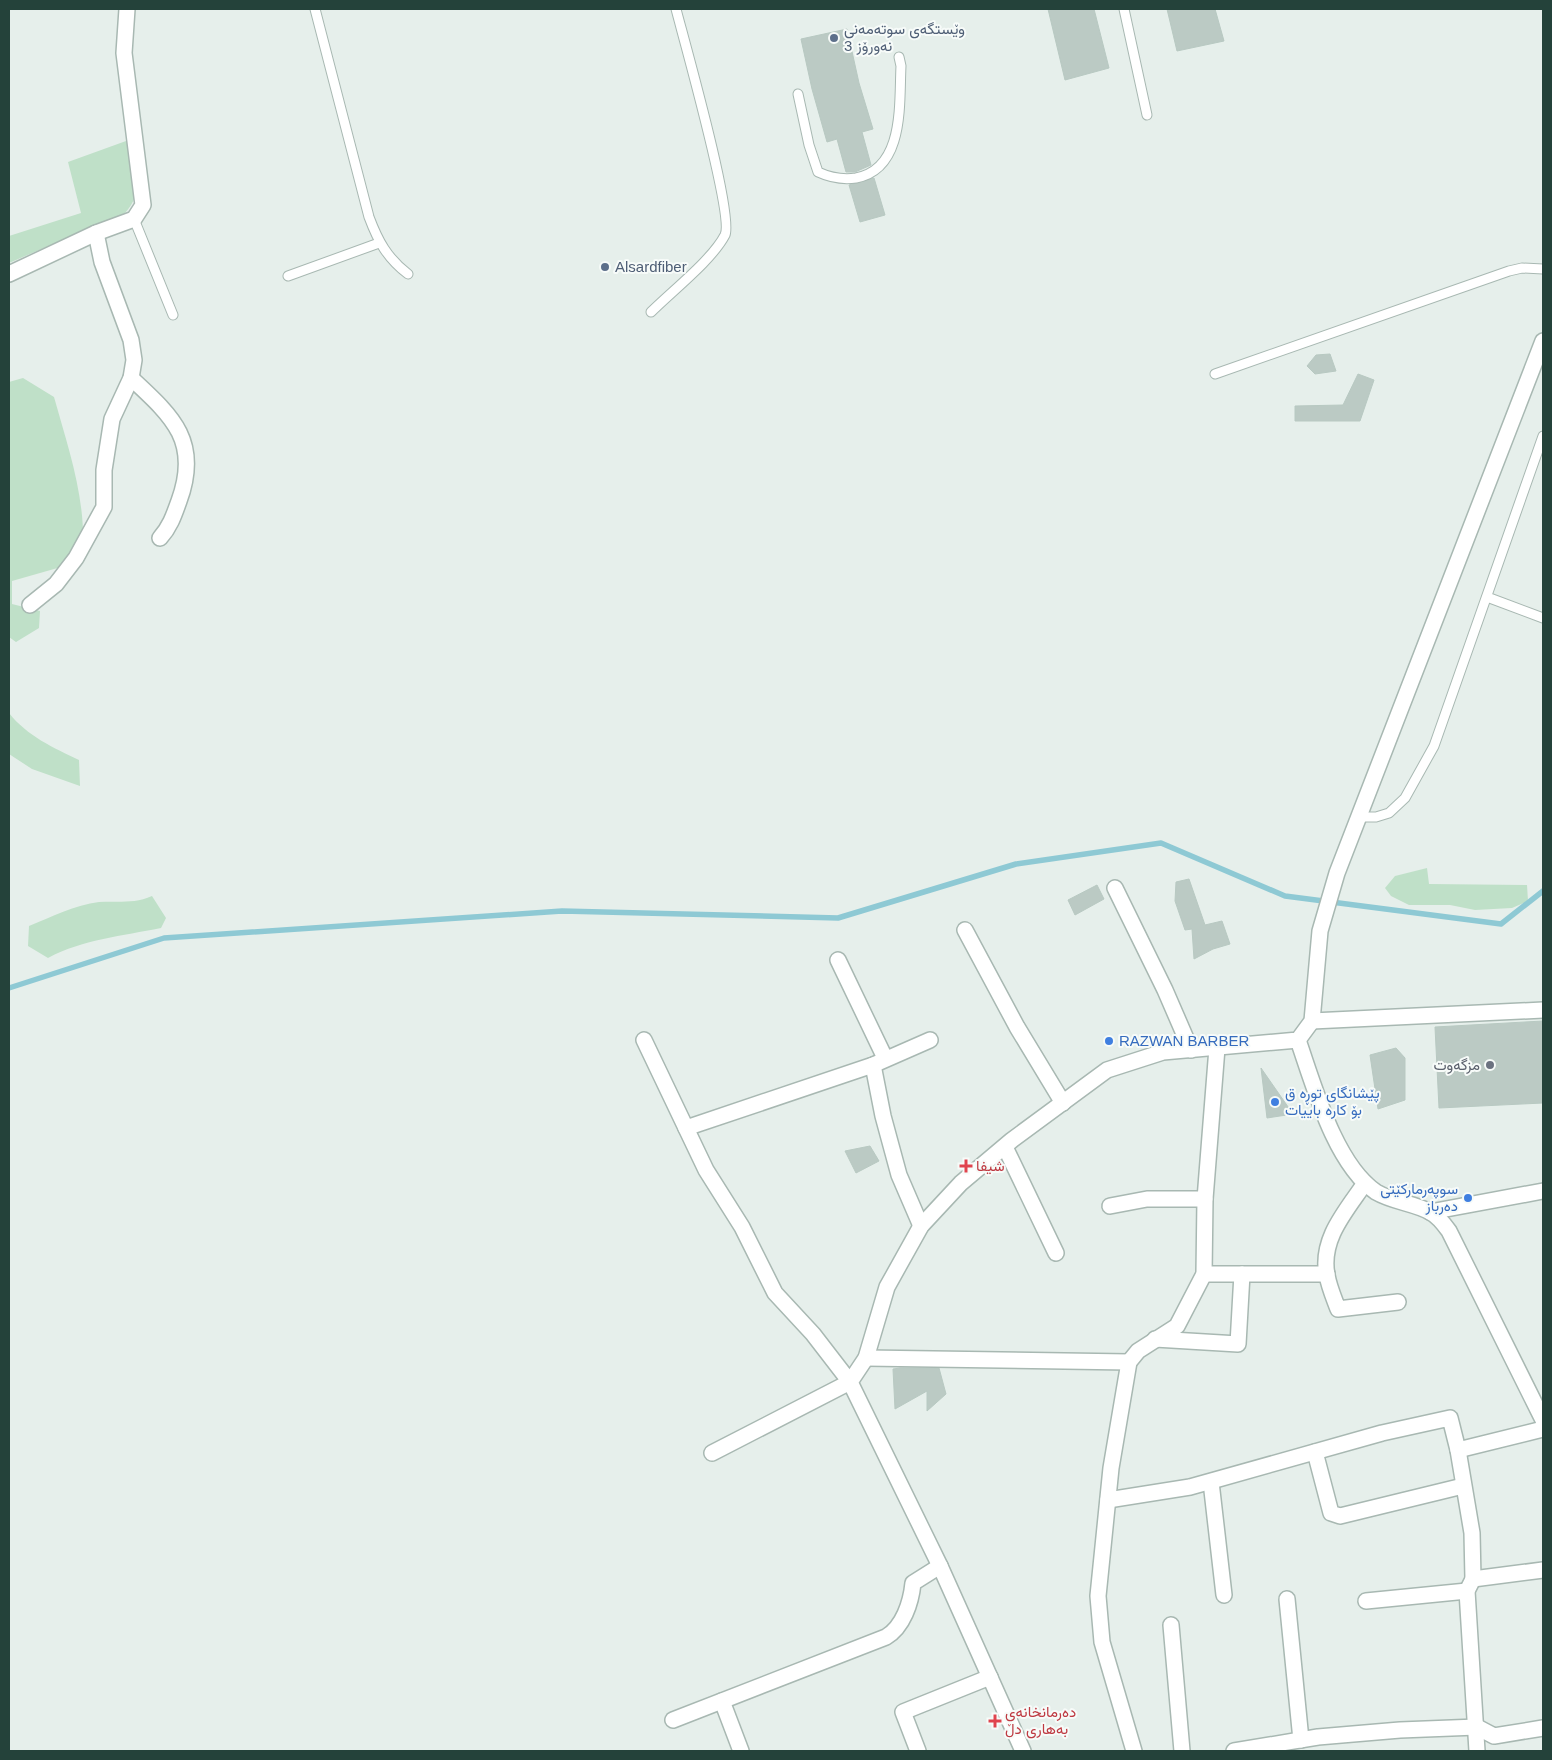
<svg xmlns="http://www.w3.org/2000/svg" width="1552" height="1760" font-family="Arial,Vazirmatn,sans-serif">
<rect width="100%" height="100%" fill="#e6efeb"/>
<g fill="#bfe0c8">
<path d="M126,141C136,167 146,190 125,213L9,263V236L81,213L68,162Z"/>
<path d="M23,378L54,397C69,451 88,503 82,561L12,581V604L40,611L39,628L16,642L9,637V382Z"/>
<path d="M9,713C27,736 54,748 79,760L80,786L32,769L9,754Z"/>
<polygon points="1427,868 1429,884 1527,885 1528,901 1512,908 1475,910 1450,905 1409,905 1391,896 1385,888 1395,876"/>
<path d="M152,896L166,918L161,928C122,936 84,939 48,958L28,946L29,926C51,917 75,905 99,902C118,901 134,904 152,896Z"/>
</g>
<g fill="none" stroke-linecap="round" stroke-linejoin="round">
<polyline stroke="#8ec9d4" stroke-width="5.5" points="9,988 164,938 562,911 838,918 1016,864 1161,843 1285,896 1501,924 1543,891"/>
</g>
<g fill="#bbcac4" stroke="#b8c9c2">
<polygon points="1048,9 1094,9 1109,68 1065,80"/>
<polygon points="1167,9 1215,9 1224,41 1177,51"/>
<polygon points="847,29 859,83 873,129 862,132 871,165 855,172 846,172 837,139 827,142 812,89 801,39"/>
<polygon points="874,178 885,215 860,222 849,185"/>
<polygon points="1330,354 1336,371 1315,374 1307,366 1316,355"/>
<polygon points="1358,374 1374,380 1360,421 1295,421 1295,406 1343,405"/>
<polygon points="1189,879 1205,925 1222,921 1230,944 1213,949 1194,959 1192,929 1185,930 1175,901 1176,882"/>
<polygon points="1097,885 1104,899 1075,915 1068,900"/>
<polygon points="1543,1021 1543,1103 1439,1108 1435,1027"/>
<polygon points="1396,1048 1405,1058 1405,1100 1378,1109 1370,1055"/>
<polygon points="1261,1068 1293,1114 1267,1118"/>
<polygon points="870,1146 879,1161 856,1173 845,1151"/>
<polygon points="900,1368 939,1368 946,1394 927,1411 927,1391 895,1409 893,1369"/>
</g>
<g fill="none" stroke-linecap="round" stroke-linejoin="round">
<defs>
<g id="service">
<path d="M315,9L369,217C378,241 387,258 408,274"/>
<polyline points="1124,9 1147,115"/>
<path d="M798,94L809,145L818,172C831,178 842,180 856,178C905,169 899,103 901,66L899,57"/>
<polyline points="134,219 173,315"/>
<polyline points="288,276 379,243"/>
<path d="M651,312C672,291 712,260 725,235C734,216 684,40 676,9"/>
<polyline points="1215,374 1509,271 1522,268 1543,269"/>
<polyline points="1487,597 1543,618"/>
<polyline points="1360,817 1376,817 1389,813 1405,798 1434,746 1543,436"/>
</g>
<g id="minor">
<polyline points="9,274 96,233 134,219 143,205 124,53 127,9"/>
<path d="M131,378C172,416 201,441 179,501C174,515 170,527 160,538"/>
<polyline points="30,605 56,584 76,558 104,507 104,470 112,419 131,378 134,360 131,340 102,262 96,233"/>
<polyline points="1115,888 1165,990 1191,1050"/>
<polyline points="965,930 1017,1027 1063,1103"/>
<polyline points="838,960 885,1058"/>
<polyline points="1312,1021 1543,1010"/>
<polyline points="644,1040 706,1170 742,1227 775,1293 813,1334 850,1382 712,1453"/>
<path d="M1298,1040C1314,1086 1335,1164 1376,1192C1393,1202 1414,1203 1430,1212C1438,1216 1444,1224 1449,1231L1543,1420"/>
<polyline points="873,1065 883,1116 899,1175 921,1226"/>
<polyline points="686,1128 873,1065 930,1040"/>
<polyline points="1005,1147 1056,1253"/>
<path d="M1365,1183C1346,1211 1320,1239 1327,1275C1329,1287 1334,1298 1338,1309L1398,1302"/>
<polyline points="1110,1206 1147,1199 1205,1199"/>
<polyline points="1430,1212 1543,1191"/>
<polyline points="1204,1274 1327,1274"/>
<polyline points="1155,1339 1238,1344 1242,1274"/>
<polyline points="866,1358 1129,1362"/>
<polyline points="1458,1450 1543,1429"/>
<polyline points="1315,1452 1331,1513 1340,1516 1463,1486"/>
<polyline points="1211,1482 1224,1595"/>
<polyline points="1108,1500 1190,1487 1382,1433 1450,1418 1458,1450 1472,1533 1473,1579 1467,1591 1477,1751"/>
<polyline points="1473,1579 1543,1570"/>
<polyline points="1287,1599 1301,1740"/>
<polyline points="1366,1601 1467,1591"/>
<polyline points="1171,1625 1182,1751"/>
<polyline points="722,1701 741,1751"/>
<path d="M673,1720L886,1637C903,1627 911,1603 913,1583L940,1566"/>
<polyline points="918,1751 903,1712 990,1677"/>
<polyline points="1134,1751 1102,1642 1098,1596 1111,1468 1129,1362 1138,1351 1177,1326 1204,1274 1205,1199 1217,1048"/>
<polyline points="1234,1751 1318,1737 1400,1730 1477,1727 1494,1736 1543,1728"/>
</g>
<polyline id="tertiary" points="1023,1751 940,1566 850,1382 866,1358 887,1287 921,1226 961,1183 1012,1140 1107,1070 1163,1052 1298,1040 1312,1021 1320,931 1337,873 1543,341"/>
</defs>
<use href="#service" stroke="#a8b8b2" stroke-width="11"/>
<use href="#minor" stroke="#a8b8b2" stroke-width="18"/>
<use href="#tertiary" stroke="#a8b8b2" stroke-width="18"/>
<use href="#service" stroke="#fff" stroke-width="9"/>
<use href="#minor" stroke="#fff" stroke-width="15"/>
<use href="#tertiary" stroke="#fff" stroke-width="15"/>
</g>
<g fill="#5c6f8a" stroke="#f7fbf9" stroke-width="2">
<circle cx="834" cy="38" r="5"/>
<circle cx="605" cy="267" r="5"/>
</g>
<g fill="#3f7fe0" stroke="#f7fbf9" stroke-width="2">
<circle cx="1109" cy="1041" r="5"/>
<circle cx="1275" cy="1102" r="5"/>
<circle cx="1468" cy="1198" r="5"/>
</g>
<circle fill="#6b7280" stroke="#f7fbf9" stroke-width="2" cx="1490" cy="1065" r="5"/>
<g fill="#e0444e" stroke="#f7fbf9" stroke-width="2">
<path d="M963.5 1158.5h5v5h5v5h-5v5h-5v-5h-5v-5h5z"/>
<path d="M992.5 1713.5h5v5h5v5h-5v5h-5v-5h-5v-5h5z"/>
</g>
<g text-anchor="middle" stroke-width="4" stroke-linejoin="round" paint-order="stroke">
<g font-size="15" fill="#4e5e75" stroke="#f7fbf9" text-anchor="start">
<text x="844" y="34">وێستگەی سوتەمەنی<tspan x="844" dy="17">نەورۆز 3</tspan></text>
<text x="615" y="272">Alsardfiber</text>
</g>
<g font-size="15" fill="#366cbe" stroke="#f7fbf9" text-anchor="start">
<text x="1119" y="1046">RAZWAN BARBER</text>
<text x="1285" y="1098">پێشانگای توڕه ق<tspan x="1285" dy="17">بۆ کاره باییات</tspan></text>
<text x="1458" y="1194" text-anchor="end">سوپەرمارکێتی<tspan x="1458" dy="17">دەرباز</tspan></text>
</g>
<g font-size="15" fill="#5b616d" stroke="#f7fbf9" text-anchor="end">
<text x="1480" y="1070">مزگه‌وت</text>
</g>
<g font-size="15" fill="#be3a42" stroke="#f7fbf9" text-anchor="start">
<text x="976" y="1171">شیفا</text>
<text x="1005" y="1717">دەرمانخانەی<tspan x="1005" dy="17">بەهاری دڵ</tspan></text>
</g>
</g>
<rect width="1552" height="1760" fill="none" stroke="#24423a" stroke-width="20"/>
</svg>
